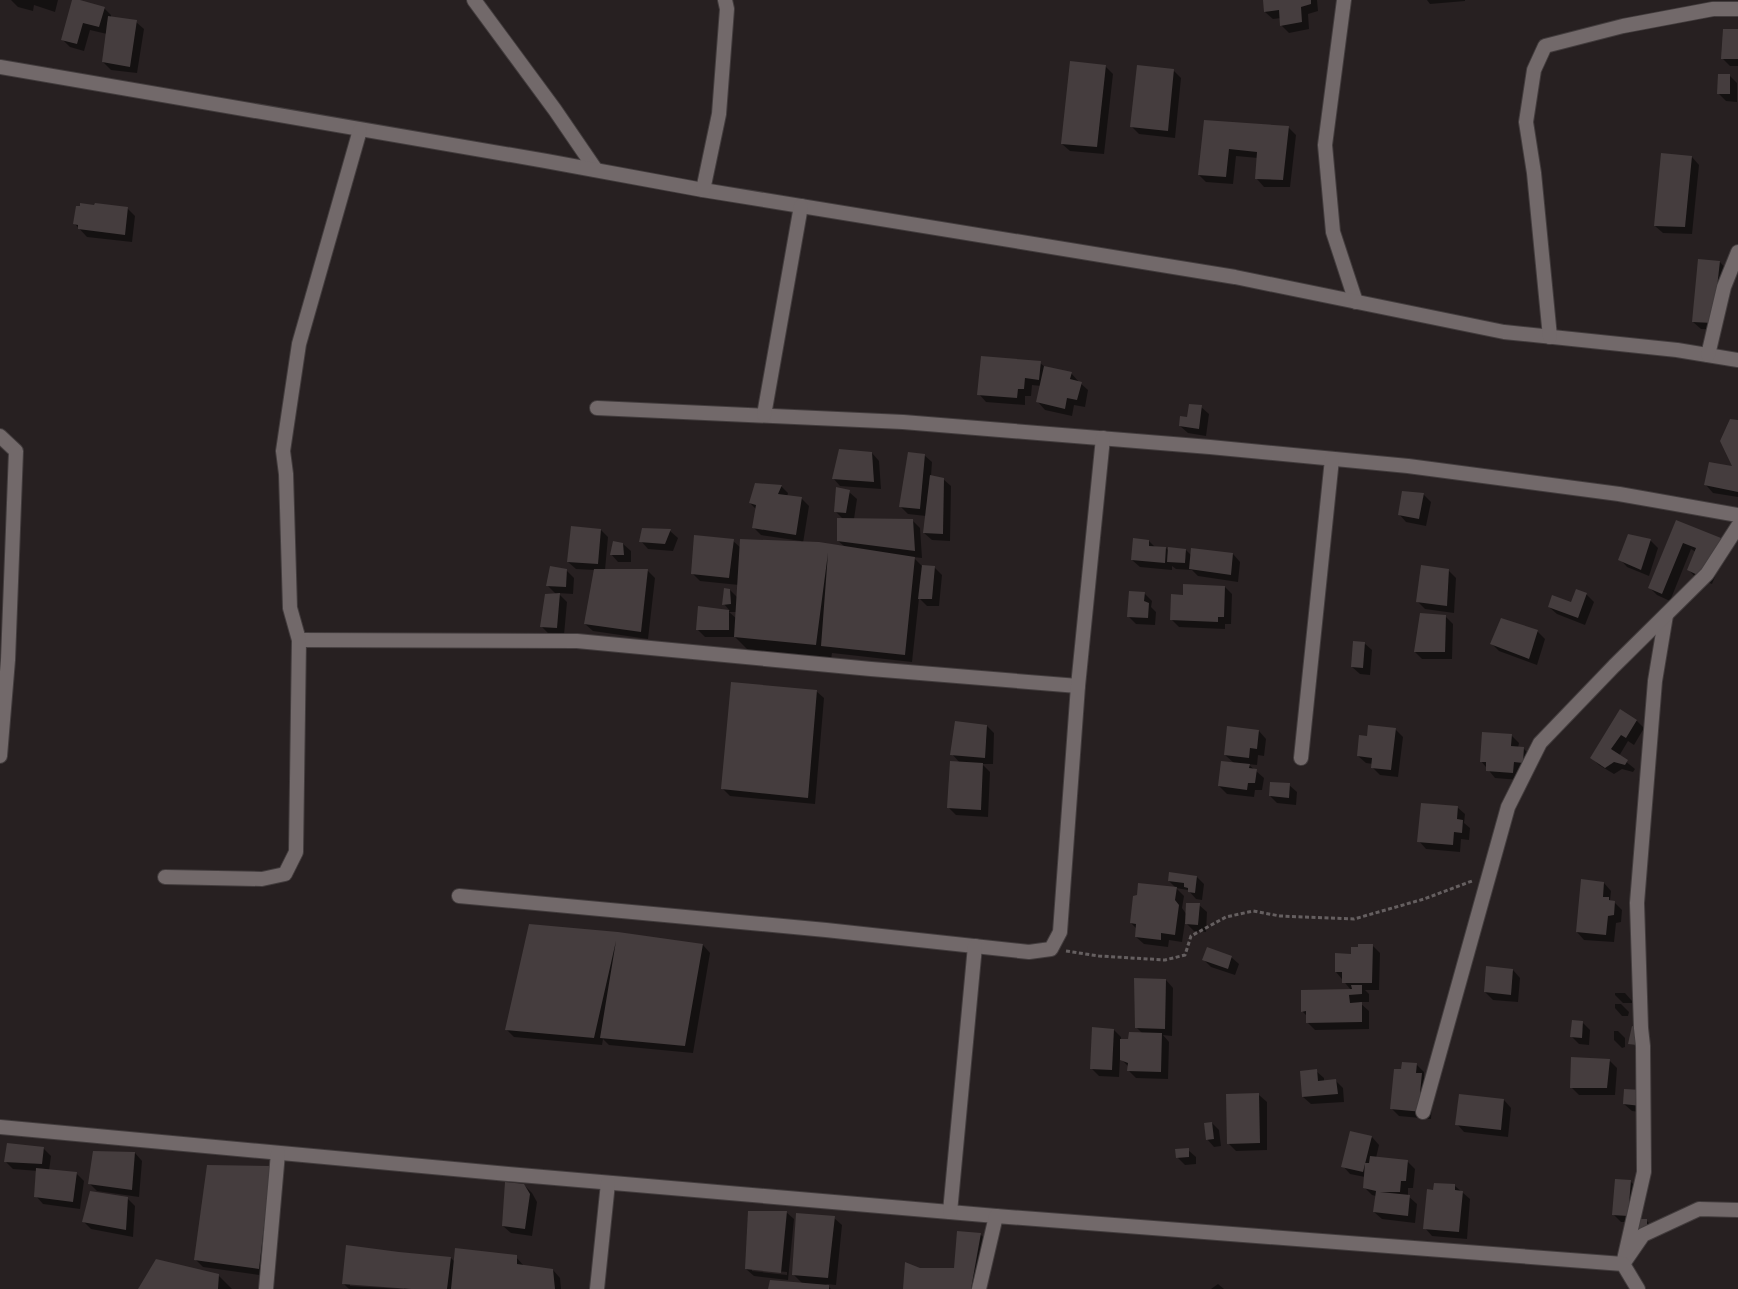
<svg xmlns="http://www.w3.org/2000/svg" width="1738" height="1289" font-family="'Roboto Serif',serif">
<rect width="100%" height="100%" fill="#272021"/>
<g fill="#0007" fill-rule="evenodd">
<polygon points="11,0 58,0 55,12 34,5 33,11 18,7"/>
<polygon points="74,0 104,8 111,15 111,18 136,22 144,29 137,73 111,70 103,62 107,34 90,30 84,51 70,47 63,40"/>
<polygon points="1264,0 1317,0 1318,11 1308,14 1309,29 1289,33 1281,25 1281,18 1273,19 1265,12"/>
<polygon points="1427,0 1465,0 1465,1 1430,4"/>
<polygon points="1738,31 1738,66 1730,66 1723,59"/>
<polygon points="1105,66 1113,74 1104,154 1070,151 1062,144"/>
<polygon points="1174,71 1181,78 1175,138 1139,134 1132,127"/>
<polygon points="1730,76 1737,83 1737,102 1726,101 1719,94"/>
<polygon points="1205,122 1289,128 1296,135 1290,187 1264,187 1257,179 1258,158 1236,156 1233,184 1206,182 1199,175"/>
<polygon points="1692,157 1699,165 1692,234 1663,233 1655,226"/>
<polygon points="127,208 135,216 132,242 87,237 75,224"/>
<polygon points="1699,260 1720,262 1727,270 1720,330 1701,329 1693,322"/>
<polygon points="1040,363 1045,367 1071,373 1079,382 1088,390 1085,407 1074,405 1072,416 1045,410 1038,402 1041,386 1032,385 1031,396 1025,396 1025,405 986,402 979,394"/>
<polygon points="1201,407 1209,414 1206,436 1188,433 1180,426"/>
<polygon points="1738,422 1738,497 1713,493 1706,485 1734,468"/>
<polygon points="872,453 879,461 881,489 840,486 833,478"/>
<polygon points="924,455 932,462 931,476 943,479 951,486 950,541 932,540 924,533 926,516 908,514 901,507"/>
<path d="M781,486L788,493L787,497L801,498L809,506L803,543L844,546L838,541L843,519L835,511L849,492L857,499L854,519L912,520L920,528L922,558L913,557L922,566L934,567L942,575L939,606H927L919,598L912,662L832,653L831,660L751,653L735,637H705L697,629L699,607L730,611L724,604L730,590L738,598L739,585L700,581L692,573L733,541L741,548L801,543V541L761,535L753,527L756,509L750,503ZM729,612H737V619Z"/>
<polygon points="1423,494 1431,502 1426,526 1406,522 1399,514"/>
<polygon points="1676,521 1720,539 1727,547 1712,584 1696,578 1689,570 1696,552 1691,549 1670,601 1657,595 1649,587"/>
<polygon points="643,529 670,531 678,538 673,551 648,549 641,541"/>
<polygon points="601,530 608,537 605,570 648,571 655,578 648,639 593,631 585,624 595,570 576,569 568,562"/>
<polygon points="1650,540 1658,548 1649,576 1627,567 1620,559"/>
<polygon points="1149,541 1155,547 1166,548 1169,551 1186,550 1192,556 1233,554 1240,562 1238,582 1198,576 1192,570 1176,569 1172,566 1172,570 1140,567 1132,560"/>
<polygon points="623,544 631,551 631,562 618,562 611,554"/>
<polygon points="566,570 574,578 573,594 558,593 567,602 564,635 549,634 542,627 557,595 547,585"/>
<polygon points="1448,570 1456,578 1454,613 1425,609 1417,601"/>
<polygon points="1225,587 1232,594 1231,624 1225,624 1225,629 1179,627 1171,619 1184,596"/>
<polygon points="1144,593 1152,601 1151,607 1156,612 1155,625 1136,624 1128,616"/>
<polygon points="1586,594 1594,602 1585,625 1557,614 1549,607 1572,603"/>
<polygon points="1445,616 1453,624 1452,659 1422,659 1415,652"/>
<polygon points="1537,631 1545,639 1537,665 1499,651 1491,643"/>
<polygon points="1364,643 1372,650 1370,675 1360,674 1352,667"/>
<polygon points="816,691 824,698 815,804 730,796 723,789"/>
<polygon points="1620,711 1637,721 1644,728 1634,745 1628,741 1619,756 1635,769 1633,772 1622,769 1614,774 1599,765 1591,757"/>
<polygon points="987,726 994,733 993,764 982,764 990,772 988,817 956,815 949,808 960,763 952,754"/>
<polygon points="1228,727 1259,731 1266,739 1264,756 1258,755 1257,765 1248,764 1264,778 1262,790 1255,790 1254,797 1227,794 1219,786 1234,763 1225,755"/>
<polygon points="1395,729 1403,737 1398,777 1380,775 1372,767 1373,764 1366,763 1358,756 1368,737"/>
<polygon points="1511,735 1519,743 1518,748 1523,748 1531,756 1520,780 1495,778 1481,761"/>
<polygon points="1289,785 1297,792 1296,805 1277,803 1270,796"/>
<polygon points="1457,807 1465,814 1464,823 1470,828 1469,840 1461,839 1460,852 1426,849 1419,841"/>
<polygon points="1197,877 1204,884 1202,900 1196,899 1188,890 1176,888 1169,881"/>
<polygon points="1604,883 1611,891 1610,900 1614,902 1622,910 1621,922 1616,923 1614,942 1584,940 1577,932"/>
<polygon points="1176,888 1184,896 1182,908 1187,915 1199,905 1207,912 1206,932 1194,931 1185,922 1182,942 1169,940 1168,947 1144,944 1136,937 1137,929 1131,923"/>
<polygon points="530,925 703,945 710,953 693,1053 609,1045 603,1039 602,1045 514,1037 506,1029"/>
<polygon points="1372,945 1380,953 1379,990 1365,990 1369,994 1369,1002 1359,1002 1369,1011 1369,1029 1315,1030 1307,1022 1307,1016 1302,1011 1351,990 1336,972 1352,955"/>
<polygon points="1231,957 1239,964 1235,975 1211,967 1204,960"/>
<polygon points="1513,970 1520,978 1518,1002 1493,1000 1485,992"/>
<polygon points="1166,980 1173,988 1172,1036 1163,1035 1169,1042 1168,1079 1136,1078 1129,1071 1129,1067 1120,1058 1119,1077 1099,1076 1091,1068 1114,1030 1121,1037 1121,1040 1129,1040 1143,1034 1136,1027"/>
<polygon points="1615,993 1625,993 1632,1001 1632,1003 1623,1003 1615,995"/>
<polygon points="1615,1004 1621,1004 1629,1012 1628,1016 1622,1016 1615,1008"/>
<polygon points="1583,1023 1590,1030 1589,1045 1579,1044 1571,1036"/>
<polygon points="1614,1031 1618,1031 1625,1038 1625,1047 1622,1048 1614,1040"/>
<polygon points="1610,1061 1617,1068 1615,1095 1579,1095 1572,1088"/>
<polygon points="1417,1065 1424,1072 1424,1077 1429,1082 1432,1103 1431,1119 1399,1116 1391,1108 1402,1070"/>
<polygon points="1316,1071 1324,1078 1324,1082 1336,1081 1343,1088 1344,1102 1311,1104 1303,1097"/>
<polygon points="1642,1092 1648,1113 1632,1111 1624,1104"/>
<polygon points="1259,1095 1267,1102 1267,1150 1236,1151 1228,1143"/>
<polygon points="1504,1100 1511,1108 1508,1137 1464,1132 1457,1124"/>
<polygon points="1212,1123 1219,1130 1221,1146 1214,1147 1207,1139"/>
<polygon points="1372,1137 1379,1145 1376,1158 1408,1162 1415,1169 1413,1188 1408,1188 1408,1196 1417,1204 1415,1223 1382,1219 1374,1212 1376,1196 1372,1195 1364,1187 1365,1177 1350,1174 1343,1166"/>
<polygon points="43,1148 51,1156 49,1171 76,1173 84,1181 80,1209 43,1204 36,1196 38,1171 13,1169 6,1162"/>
<polygon points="1188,1150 1196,1157 1196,1164 1185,1165 1177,1157"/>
<polygon points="135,1153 142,1161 139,1197 97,1191 89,1183"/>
<polygon points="271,1168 266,1276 203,1267 196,1260"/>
<polygon points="1630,1181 1638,1189 1635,1220 1646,1220 1654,1228 1654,1238 1639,1238 1631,1222 1621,1222 1613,1214"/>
<polygon points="524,1185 532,1193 537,1202 532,1236 511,1233 503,1226"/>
<polygon points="1455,1186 1470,1199 1467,1239 1432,1236 1425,1228"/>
<polygon points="127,1198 135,1206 133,1237 91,1229 84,1222"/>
<path d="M786,1212L794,1219L788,1280L754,1276L746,1269ZM752,1269L787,1272V1275L752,1271Z"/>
<polygon points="834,1218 842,1225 836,1285 826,1284 831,1289 769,1289 803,1284 794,1275"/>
<polygon points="958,1232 981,1235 992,1246 984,1289 904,1289 920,1269 955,1269"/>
<path d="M399,1253L451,1258L455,1262L516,1257L524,1266L553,1270L560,1278L561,1289H349L344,1284ZM350,1284L404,1286V1289L350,1286Z"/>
<polygon points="218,1275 232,1289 139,1289"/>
<polygon points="1218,1284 1224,1289 1211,1289"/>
</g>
<g fill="#453d3e">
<polygon points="72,0 80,0 105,7 99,27 83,23 77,44 61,40"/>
<polygon points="1263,0 1311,0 1311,4 1301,7 1302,22 1280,26 1279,10 1264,12"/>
<polygon points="108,16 137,20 130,67 102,62"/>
<polygon points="1723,29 1738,29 1738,59 1721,59"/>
<polygon points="1070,61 1106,65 1097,147 1061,144"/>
<polygon points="1137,65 1174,69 1168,131 1130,127"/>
<polygon points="1718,74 1730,74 1730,94 1717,94"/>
<polygon points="1204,120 1289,126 1283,180 1255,179 1257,152 1229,149 1226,177 1198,175"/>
<polygon points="1661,153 1692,156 1685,227 1654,226"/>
<polygon points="80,203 94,205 95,203 128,207 125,235 78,229 78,225 73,224 76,206 80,206"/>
<polygon points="1698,259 1720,261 1713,323 1692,322"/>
<polygon points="981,356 1041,361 1039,380 1025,378 1024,389 1018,389 1017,398 977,395"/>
<polygon points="1044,366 1072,372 1070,379 1082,382 1077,400 1067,398 1065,409 1036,402"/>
<polygon points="1189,404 1202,405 1199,429 1179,426 1180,416 1187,417"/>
<polygon points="1730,419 1738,420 1738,492 1704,485 1709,462 1732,466 1720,441"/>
<polygon points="839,449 872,452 874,482 832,479"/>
<polygon points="908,452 925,454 920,509 899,507"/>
<polygon points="930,475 944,478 943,534 923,533"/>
<polygon points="755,483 782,485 778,494 802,497 796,535 752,528 756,505 749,503"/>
<polygon points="836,487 850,490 846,513 834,512"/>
<polygon points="1402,491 1424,493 1419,519 1398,515"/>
<polygon points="837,518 913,519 915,551 837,541"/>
<polygon points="1676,520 1721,538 1704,578 1687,570 1696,548 1683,543 1662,594 1648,588"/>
<polygon points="571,526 601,529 598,564 567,562"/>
<polygon points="642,528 671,529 665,544 639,542"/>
<polygon points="1628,534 1651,539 1641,570 1618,560"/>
<polygon points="694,535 734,539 729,578 691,574"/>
<polygon points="1133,538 1149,540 1149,546 1166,547 1165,563 1131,560"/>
<polygon points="740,539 819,542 915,557 905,655 821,646 828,553 816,645 734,637"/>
<polygon points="613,541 623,543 624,555 610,555"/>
<polygon points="1168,547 1186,549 1185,563 1167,562"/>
<polygon points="1191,548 1233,553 1231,575 1189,569"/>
<polygon points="922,565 935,566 932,599 918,599"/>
<polygon points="1421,565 1449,569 1447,606 1416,602"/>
<polygon points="550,566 567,569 566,587 546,586"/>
<polygon points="594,569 648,569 641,632 584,624"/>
<polygon points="1183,584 1225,586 1224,617 1218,617 1218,622 1170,620 1171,594 1183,595"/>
<polygon points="724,588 730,589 731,604 722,605"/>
<polygon points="1576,589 1587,593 1578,618 1548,607 1552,595 1571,602"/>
<polygon points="1129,591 1145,592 1144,601 1149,603 1148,618 1127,617"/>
<polygon points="560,593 557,628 540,627 545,594"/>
<polygon points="698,606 729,610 729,630 696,630"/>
<polygon points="1420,613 1446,615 1445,652 1414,652"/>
<polygon points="1501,618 1538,630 1529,659 1490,644"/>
<polygon points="1353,641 1365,642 1363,668 1351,667"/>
<polygon points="731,682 817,690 808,798 721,789"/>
<polygon points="1620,709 1637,720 1626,738 1621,735 1611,749 1628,760 1625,765 1614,762 1605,768 1590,758"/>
<polygon points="955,721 987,725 985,758 950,755"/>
<polygon points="1368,725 1396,728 1391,770 1371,768 1372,758 1357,756 1359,735 1367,736"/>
<polygon points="1227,726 1259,730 1257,749 1250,748 1249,758 1224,755"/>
<polygon points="1482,732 1512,734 1511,746 1524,747 1523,763 1514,762 1513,773 1486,771 1486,762 1480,762"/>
<polygon points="950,761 983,763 981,810 947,808"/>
<polygon points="1221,761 1250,764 1249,768 1257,769 1255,783 1248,783 1247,790 1218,786"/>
<polygon points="1270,782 1290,783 1289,798 1269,796"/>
<polygon points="1421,803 1458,806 1457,819 1463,820 1462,833 1454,832 1453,845 1417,842"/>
<polygon points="1169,872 1197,876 1195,893 1188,892 1188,888 1184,887 1184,883 1168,881"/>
<polygon points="1581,879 1604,882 1603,897 1609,897 1609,900 1615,901 1614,915 1608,916 1606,935 1576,932"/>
<polygon points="1138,883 1177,887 1175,900 1179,905 1175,935 1161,933 1161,940 1135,937 1136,924 1130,923 1133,896 1137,895"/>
<polygon points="1186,903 1200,903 1198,925 1185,924"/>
<polygon points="529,924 618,932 703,944 685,1046 600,1038 616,941 594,1038 505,1030"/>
<polygon points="1358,944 1373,944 1372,983 1342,983 1342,972 1335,972 1335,953 1351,954 1351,947 1358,947"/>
<polygon points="1207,947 1232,956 1228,969 1202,960"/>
<polygon points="1486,966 1513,969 1511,995 1484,992"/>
<polygon points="1134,978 1166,979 1165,1029 1135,1028"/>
<polygon points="1351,985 1362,985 1362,994 1349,995 1350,1003 1362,1002 1362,1022 1306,1023 1306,1011 1301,1012 1301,990 1352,989"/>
<polygon points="1572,1020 1583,1021 1582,1038 1570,1037"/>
<polygon points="1632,1026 1641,1028 1637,1045 1628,1044"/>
<polygon points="1092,1027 1114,1029 1112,1070 1090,1069"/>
<polygon points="1129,1032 1162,1033 1161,1072 1127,1071 1128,1063 1120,1060 1120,1039 1128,1039"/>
<polygon points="1571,1057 1610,1059 1607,1088 1570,1088"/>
<polygon points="1402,1062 1417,1063 1416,1073 1422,1073 1420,1093 1425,1094 1423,1112 1390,1109 1394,1069 1401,1069"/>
<polygon points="1317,1069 1318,1081 1336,1079 1338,1094 1302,1097 1300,1071"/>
<polygon points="1624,1089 1642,1090 1641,1106 1623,1104"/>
<polygon points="1259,1093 1260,1143 1227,1144 1226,1094"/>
<polygon points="1459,1094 1504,1099 1501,1130 1455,1125"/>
<polygon points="1212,1122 1214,1139 1206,1140 1204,1123"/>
<polygon points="1350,1131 1372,1136 1363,1172 1341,1167"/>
<polygon points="7,1143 44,1147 42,1164 4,1162"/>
<polygon points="1189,1148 1189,1157 1176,1158 1175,1149"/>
<polygon points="93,1151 135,1152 132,1190 88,1184"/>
<polygon points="1370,1156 1408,1160 1406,1181 1401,1181 1400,1192 1380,1192 1410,1195 1408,1216 1373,1212 1376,1191 1363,1188 1365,1163 1369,1163"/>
<polygon points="207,1165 271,1166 259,1269 194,1260"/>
<polygon points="36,1168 77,1172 73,1202 34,1197"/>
<polygon points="1615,1179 1631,1180 1628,1216 1612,1215"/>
<polygon points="505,1182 524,1184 530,1194 525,1229 502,1226"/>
<polygon points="1434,1183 1455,1184 1455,1190 1463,1191 1459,1232 1423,1229 1427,1189 1433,1190"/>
<polygon points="90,1191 128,1197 126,1230 82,1222"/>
<polygon points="748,1211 787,1211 781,1273 745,1269"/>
<polygon points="796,1213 835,1216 828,1278 792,1275"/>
<polygon points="1630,1219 1647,1219 1647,1230 1630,1231"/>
<polygon points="957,1231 981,1233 971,1289 903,1289 905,1262 920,1268 954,1268"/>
<polygon points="346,1245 399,1252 451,1257 447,1289 411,1289 342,1284"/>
<polygon points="455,1248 517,1255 517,1264 553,1269 555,1289 451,1289"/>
<polygon points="156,1259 219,1274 218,1289 138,1289"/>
<polygon points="770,1280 829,1285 829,1289 768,1289"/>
</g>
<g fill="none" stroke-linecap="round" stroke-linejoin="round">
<defs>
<g id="minor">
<polyline points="474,0 555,110 596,170"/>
<polyline points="1344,0 1325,145 1333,232 1356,302"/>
<polyline points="0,67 546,161 703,190 1235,277 1504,332 1677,350 1738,360"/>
<polyline points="703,190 719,114 727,9 725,0"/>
<polyline points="1550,337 1534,173 1526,122 1534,70 1545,46 1623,26 1713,9 1738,9"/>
<polyline points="1708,355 1724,287 1738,252"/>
<polyline points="597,408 903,422 1210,447 1408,466 1619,494 1738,515"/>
<polyline points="764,415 801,206"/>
<polyline points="0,436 16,451 8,660 0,756"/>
<polyline points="1666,615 1655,681 1637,903 1641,1028 1643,1046 1644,1172 1623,1264 1643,1235 1699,1209 1738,1210"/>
<polyline points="299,640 577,641 871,669 1078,686"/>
<polyline points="1301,758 1332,459"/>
<polyline points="165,877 262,879 285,874 296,852 299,640 290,608 286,474 283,451 299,344 360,130"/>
<polyline points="459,896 826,930 1029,952 1051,949 1060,932 1078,686 1103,438"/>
<polyline points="1423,1112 1508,807 1540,743 1614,666 1707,574 1738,526"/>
<polyline points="0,1127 508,1174 996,1216"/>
<polyline points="950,1212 975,946"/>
<polyline points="266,1289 278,1153"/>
<polyline points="597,1289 608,1183"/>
<polyline points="979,1289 996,1216 1623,1264 1638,1289"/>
</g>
</defs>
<use href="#minor" stroke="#423c3d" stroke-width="16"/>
<polyline stroke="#655f60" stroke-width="3" stroke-dasharray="4 2.5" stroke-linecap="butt" points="1066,951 1099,956 1165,960 1185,955 1191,936 1226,917 1253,911 1280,916 1354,919 1424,899 1472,881"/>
<use href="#minor" stroke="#72696a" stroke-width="14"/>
</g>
</svg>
